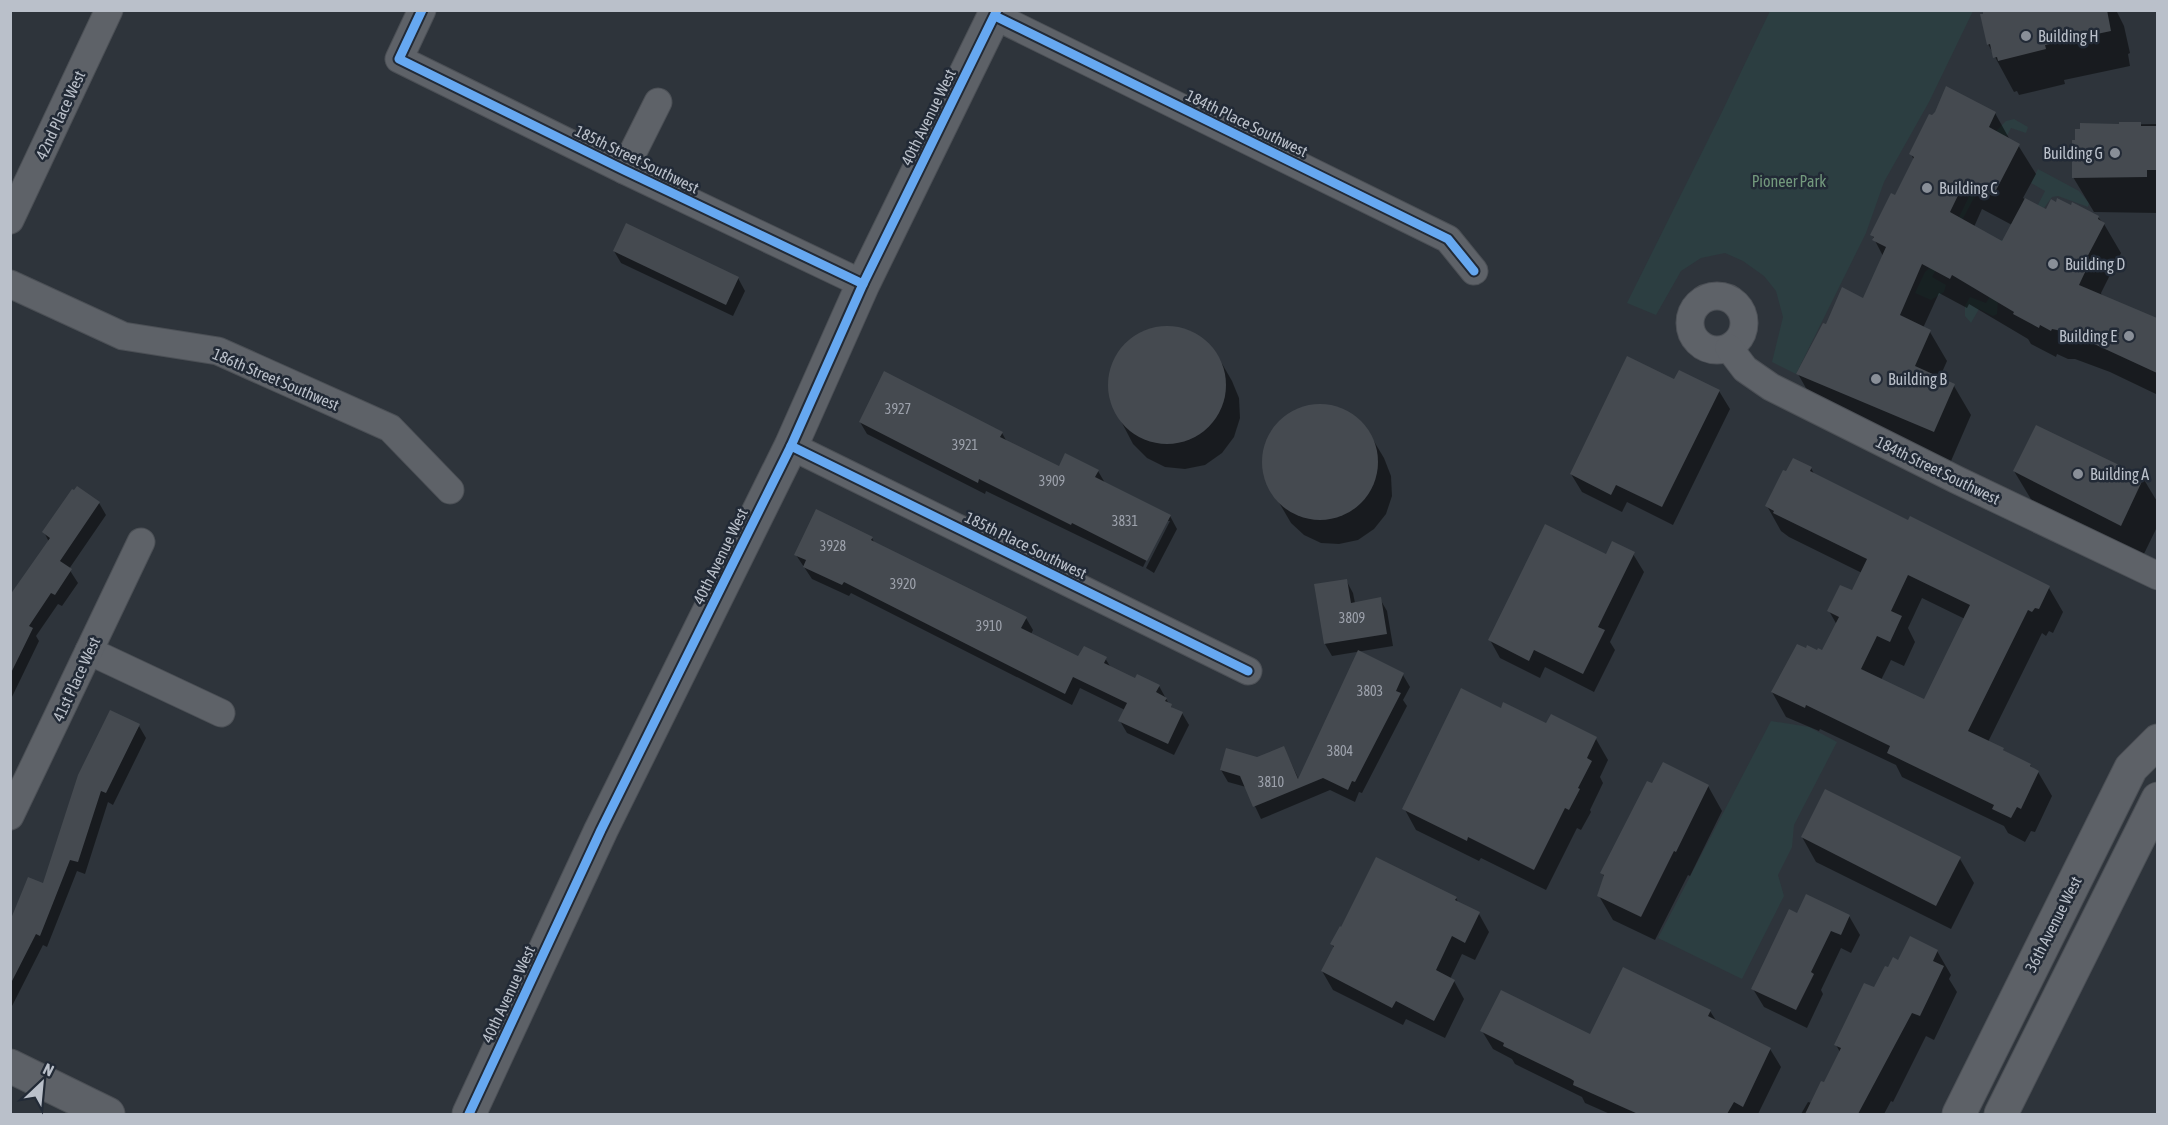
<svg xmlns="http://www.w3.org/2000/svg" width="2168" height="1125" font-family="'Asap Condensed',sans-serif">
<rect width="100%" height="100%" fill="#2e343b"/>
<g fill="#2c3e41">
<polygon points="1770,11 1973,11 1929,102 1884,182 1866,233 1796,374 1772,362 1783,317 1776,291 1764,276 1743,261 1725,253 1701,258 1681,271 1656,315 1627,303 1721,114"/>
<polygon points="2014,119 2028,127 2026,133 2011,128 1932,277 1946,285 1944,292 1931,300 1915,293 1925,272 1937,261 1963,209 1984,165 1994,133 2006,121"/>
<polygon points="2038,169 2079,191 2089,203 2088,207 2058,196 2052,197 2044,208 1998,300 1997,314 1993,316 1979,309 1971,323 1965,316 1965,306 1970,297 1986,303 2010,263 1998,246 2001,240 2017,246 2045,191 2031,183"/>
<polygon points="1771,721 1809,727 1837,742 1794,825 1792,847 1778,875 1784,896 1742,979 1658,938"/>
</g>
<g fill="#0007" fill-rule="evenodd">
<polygon points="1984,10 2116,10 2124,26 2130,53 2128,54 2130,66 2064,80 2065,84 2019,95 2017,91 2014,92 1988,44"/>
<path d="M1995,113L2010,140L2018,145L2036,174L2023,198L2047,211L2098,217L2104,224L2121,253L2101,293L2102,296L2158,320V395L2110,372L2075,359H2068L2057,354L2056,357L2031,344L2028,339L1969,304L1967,308L1939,293L1923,328L1930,332L1947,361L1939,379L1954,386L1971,415L1951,461L1815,404L1798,374L1827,326L1864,300L1883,256L1872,235L1896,197L1914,160L1911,154ZM1982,209L2012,225L2002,243L1974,227Z"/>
<polygon points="2158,124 2158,213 2094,212 2073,177 2076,141 2081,131 2082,125"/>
<polygon points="614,251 738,278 745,291 733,316 621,263"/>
<polygon points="1172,327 1190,331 1205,341 1217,355 1232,381 1239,398 1240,418 1234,437 1222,453 1205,465 1185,469 1165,467 1147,458 1133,444 1110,400 1109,381 1113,363 1122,348 1136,336 1153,328"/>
<polygon points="1675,381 1719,391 1730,409 1673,525 1627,502 1622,512 1582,492 1571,474"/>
<polygon points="1321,405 1340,409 1357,418 1369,433 1384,458 1391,476 1392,496 1386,514 1374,529 1358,540 1339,544 1321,543 1304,535 1291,523 1267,482 1263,464 1265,445 1273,429 1286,416 1302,408"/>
<polygon points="860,422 1002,433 1007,442 1060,468 1098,471 1105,483 1170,516 1177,529 1154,573 1146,568 1170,521 1166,521 1143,567 986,491 985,494 867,434"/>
<path d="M1811,468L1815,476L2049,588L2063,612L2053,633L2049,631L2046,636L2042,633L1988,742L2030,765L2033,769L2038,772L2052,796L2035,832L2031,831L2025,842L2008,833L2004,826L1902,777L1896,765L1820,729L1819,731L1786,717L1772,692L1806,650L1823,652L1837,625L1829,611L1852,592L1862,573L1789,537L1781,531L1767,506ZM1922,598L1965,619L1925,702L1881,680L1891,660L1904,666L1915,642L1908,628Z"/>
<polygon points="2014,471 2143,478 2158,503 2158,525 2141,560 2035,506"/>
<polygon points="99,503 106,515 69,569 78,583 62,606 58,604 36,636 39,641 10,701 10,611 49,542 44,532"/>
<polygon points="872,538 875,544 1026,618 1033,630 1031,634 1079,658 1105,658 1111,668 1136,680 1159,686 1169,704 1173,709 1182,713 1189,725 1174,755 1127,733 1120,721 1125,710 1080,688 1072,705 851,593 849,596 812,579 796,555"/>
<polygon points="1633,554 1644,572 1610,642 1615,650 1594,692 1545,667 1540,678 1500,658 1490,640 1607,556"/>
<polygon points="1346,580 1353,593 1355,603 1380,599 1387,611 1393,646 1332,656 1325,644"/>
<polygon points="1359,652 1403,675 1410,687 1403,700 1407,706 1362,793 1359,792 1355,802 1330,790 1261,819 1246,787 1228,782 1221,770 1258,759 1284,748 1299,780"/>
<polygon points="1501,710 1596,739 1608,760 1600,777 1603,783 1590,810 1591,812 1581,830 1577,828 1546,890 1481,858 1479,861 1416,830 1404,808"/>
<polygon points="139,726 146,738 113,805 108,802 85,874 77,871 47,947 43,945 10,1010 10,925 44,885"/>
<polygon points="1708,786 1722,811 1690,876 1688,875 1655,940 1613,920 1599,896 1605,878 1602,873"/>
<polygon points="1826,791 1960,859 1974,883 1951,929 1816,862 1802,837"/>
<polygon points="1456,898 1459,904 1479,914 1489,932 1475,960 1462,954 1450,979 1454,981 1464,999 1445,1038 1406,1019 1403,1025 1333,990 1322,971 1334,948 1332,944"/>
<polygon points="1849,916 1860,935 1851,953 1841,948 1821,990 1823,994 1807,1028 1764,1007 1753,989"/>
<polygon points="1937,951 1951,975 1949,979 1957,992 1934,1040 1926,1036 1893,1102 1891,1101 1884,1114 1801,1114 1808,1102 1812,1103 1824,1084 1840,1052 1836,1045 1889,969 1899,962"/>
<polygon points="1710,1011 1717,1022 1770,1049 1781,1067 1758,1114 1610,1114 1585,1103 1582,1097 1515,1064 1512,1059 1493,1049 1482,1031 1591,1036"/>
</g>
<g fill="#454a50" fill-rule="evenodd">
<polygon points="1983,10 2107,10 2111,31 2045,45 2046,49 1998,61 1997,57 1993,58 1990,44 1987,45 1980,14 1983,14"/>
<polygon points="1946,86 1996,112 1989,127 2020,144 1993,196 1965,181 1950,212 2002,241 2025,198 2046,209 2051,199 2056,202 2057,198 2071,205 2072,202 2099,216 2098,219 2105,223 2083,265 2087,268 2079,285 2157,318 2157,373 2092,343 2057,330 2052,329 2051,331 2040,325 2039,328 2013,314 2014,312 1952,275 1950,279 1922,264 1900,315 1931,330 1915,366 1955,384 1934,432 1796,374 1823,323 1826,324 1842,287 1863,298 1886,247 1872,240 1874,237 1870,235 1891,193 1895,195 1914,157 1909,154 1929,114 1932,115 1935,112"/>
<polygon points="2119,122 2141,122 2141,126 2157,126 2157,170 2147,170 2147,177 2072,178 2072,140 2075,140 2075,129 2080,129 2080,123 2119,124"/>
<polygon points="626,223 739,277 726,305 613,251"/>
<circle cx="1167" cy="385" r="59"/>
<polygon points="1627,356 1674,379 1679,370 1720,390 1662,507 1616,485 1611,495 1570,474"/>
<polygon points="884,371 1003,432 1000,437 1059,466 1065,453 1099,470 1095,477 1171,515 1147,561 1072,523 1071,525 979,479 978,483 859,422"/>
<circle cx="1320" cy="462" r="58"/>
<polygon points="2036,425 2144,477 2121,526 2013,471"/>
<path d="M1793,458L1812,467L1810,471L1908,520L1910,516L2050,586L2039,609L2035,608L2032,612L2028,610L1968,731L2004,748L2003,750L2031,764L2030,766L2039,771L2021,809L2017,807L2011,818L1992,809L1994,805L1887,753L1890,746L1806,705L1805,708L1771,692L1797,644L1806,648L1807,645L1817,650L1818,648L1822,650L1839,617L1827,611L1840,585L1852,590L1867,559L1773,513L1774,511L1765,506L1783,470L1786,471ZM1908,575L1970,605L1924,699L1861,669L1877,636L1890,642L1902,616L1891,611Z"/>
<polygon points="77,486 100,502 60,561 72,569 55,595 51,593 29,626 33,628 10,675 10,595 50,538 42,532 72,489 74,490"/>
<polygon points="816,509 873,537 871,540 1027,617 1021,628 1078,656 1084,646 1107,657 1104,663 1135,678 1137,674 1160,685 1156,692 1167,698 1165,701 1172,704 1171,707 1183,712 1168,744 1118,721 1127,703 1073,677 1065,694 844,582 842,585 803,567 806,560 794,555"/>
<polygon points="1545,524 1606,554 1612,541 1635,552 1598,627 1605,630 1583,674 1534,650 1529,661 1488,640"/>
<polygon points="1347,579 1351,603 1381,597 1387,634 1324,644 1314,584"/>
<polygon points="1358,650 1404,673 1396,691 1401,693 1355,782 1352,781 1348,790 1323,778 1253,807 1240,776 1220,770 1226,748 1257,757 1284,746 1298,779"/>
<polygon points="1461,688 1501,708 1503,702 1546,723 1551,714 1597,737 1587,758 1592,761 1578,788 1580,789 1569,810 1565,808 1534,870 1468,837 1467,841 1402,809"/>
<polygon points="110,710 140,724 106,793 101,791 78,862 70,860 40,936 36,934 10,985 10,921 28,877 43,883 78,775"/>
<polygon points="1663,762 1709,785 1676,852 1674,851 1641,917 1597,896 1604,875 1600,873 1647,781 1652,783"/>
<polygon points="1825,789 1961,857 1936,906 1801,837"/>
<polygon points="1376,857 1457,897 1455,900 1480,912 1465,943 1452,936 1436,970 1455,980 1434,1021 1396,1001 1392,1008 1321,971 1334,946 1330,944 1340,926 1341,927"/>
<polygon points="1806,894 1850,915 1841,935 1831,931 1811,972 1814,974 1796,1010 1751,989 1789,909 1797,913"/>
<polygon points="1910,936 1938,950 1933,961 1944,966 1920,1016 1912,1013 1858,1114 1805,1114 1821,1081 1824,1082 1841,1048 1834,1045 1864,983 1874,987 1885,966 1888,967 1893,957 1898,960"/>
<polygon points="1623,967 1711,1010 1708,1016 1771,1048 1743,1107 1734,1102 1727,1114 1638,1114 1573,1085 1574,1081 1571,1079 1503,1046 1504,1043 1480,1031 1501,990 1590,1034"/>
</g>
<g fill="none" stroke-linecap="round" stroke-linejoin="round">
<defs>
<g id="street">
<polyline points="422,10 399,59 624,170 863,284"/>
<polyline points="995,16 1448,239 1474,271"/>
<polyline points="624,170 658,102"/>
<polyline points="10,220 109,10"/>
<polyline points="10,284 123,336 218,351 390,428 450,490"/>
<circle cx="1717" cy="323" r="27"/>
<polyline points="1729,348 1745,369 1771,387 1957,480 2158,576"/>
<polyline points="791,446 1248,671"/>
<polyline points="89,651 221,713"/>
<polyline points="10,816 141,542"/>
</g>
<g id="secondary">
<polyline points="10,1066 108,1114"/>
<polyline points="469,1114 601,830 791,446 863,284 997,10"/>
<polyline points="1959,1114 2131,768 2158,741"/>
<polyline points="2001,1114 2158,799"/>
</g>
</defs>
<use href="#street" stroke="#4c5056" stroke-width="29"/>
<use href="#secondary" stroke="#4c5056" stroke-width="35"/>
<use href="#street" stroke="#5e6268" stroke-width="27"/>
<use href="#secondary" stroke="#5d6167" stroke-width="33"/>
<defs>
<g id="cycleway">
<polyline points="422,10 399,59 624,170 863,284"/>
<polyline points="995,16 1448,239 1474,271"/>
<polyline points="791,446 1248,671"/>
<polyline points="469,1114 601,830 791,446 863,284 997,10"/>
</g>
</defs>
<use href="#cycleway" stroke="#222a36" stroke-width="13"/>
<use href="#cycleway" stroke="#66a8f1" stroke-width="9"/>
</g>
<g fill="#898f98" stroke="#222a36" stroke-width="2">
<circle cx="2026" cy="36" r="6"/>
<circle cx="2115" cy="153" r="6"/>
<circle cx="1927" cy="188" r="6"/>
<circle cx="2053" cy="264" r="6"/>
<circle cx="2129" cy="336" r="6"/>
<circle cx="1876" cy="379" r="6"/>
<circle cx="2078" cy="474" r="6"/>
</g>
<g text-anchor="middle" stroke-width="5" stroke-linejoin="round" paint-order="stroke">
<g font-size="14" fill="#9da2ac">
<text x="898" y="414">3927</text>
<text x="965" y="450">3921</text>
<text x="1052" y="486">3909</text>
<text x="1125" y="526">3831</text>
<text x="833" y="551">3928</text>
<text x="903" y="589">3920</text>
<text x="1352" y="623">3809</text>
<text x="989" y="631">3910</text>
<text x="1370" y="696">3803</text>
<text x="1340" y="756">3804</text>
<text x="1271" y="787">3810</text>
</g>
<g font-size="16" fill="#bac0ca" stroke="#222a36" text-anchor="start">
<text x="2038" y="42">Building H</text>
<text x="2103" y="159" text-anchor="end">Building G</text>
<text x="1939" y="194">Building C</text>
<text x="2065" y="270">Building D</text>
<text x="2117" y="342" text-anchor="end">Building E</text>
<text x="1888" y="385">Building B</text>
<text x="2090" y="480">Building A</text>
</g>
<g font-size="16" fill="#bac0ca" stroke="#222a36">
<text transform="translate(60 115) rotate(-65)" y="6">42nd Place West</text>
<text transform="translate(928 117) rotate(-64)" y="6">40th Avenue West</text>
<text transform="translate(1247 123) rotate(26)" y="6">184th Place Southwest</text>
<text transform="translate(637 159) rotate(26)" y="6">185th Street Southwest</text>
<text transform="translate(276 379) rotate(23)" y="6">186th Street Southwest</text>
<text transform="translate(1938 470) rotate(26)" y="6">184th Street Southwest</text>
<text transform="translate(1026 545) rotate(26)" y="6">185th Place Southwest</text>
<text transform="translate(720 556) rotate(-64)" y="6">40th Avenue West</text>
<text transform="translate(76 679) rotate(-65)" y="6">41st Place West</text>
<text transform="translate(2053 924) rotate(-63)" y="6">36th Avenue West</text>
<text transform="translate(508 994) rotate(-65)" y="6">40th Avenue West</text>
</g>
<g font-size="16" fill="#73997d" stroke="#222a36">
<text x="1789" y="187">Pioneer Park</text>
</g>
</g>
<rect width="2168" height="1125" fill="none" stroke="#bac0ca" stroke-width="24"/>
<g transform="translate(42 1083) rotate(26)" stroke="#222a36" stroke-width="4.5" paint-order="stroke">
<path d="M0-4.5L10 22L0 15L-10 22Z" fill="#bac0ca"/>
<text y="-9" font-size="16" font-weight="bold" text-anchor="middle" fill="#bac0ca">N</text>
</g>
</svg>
